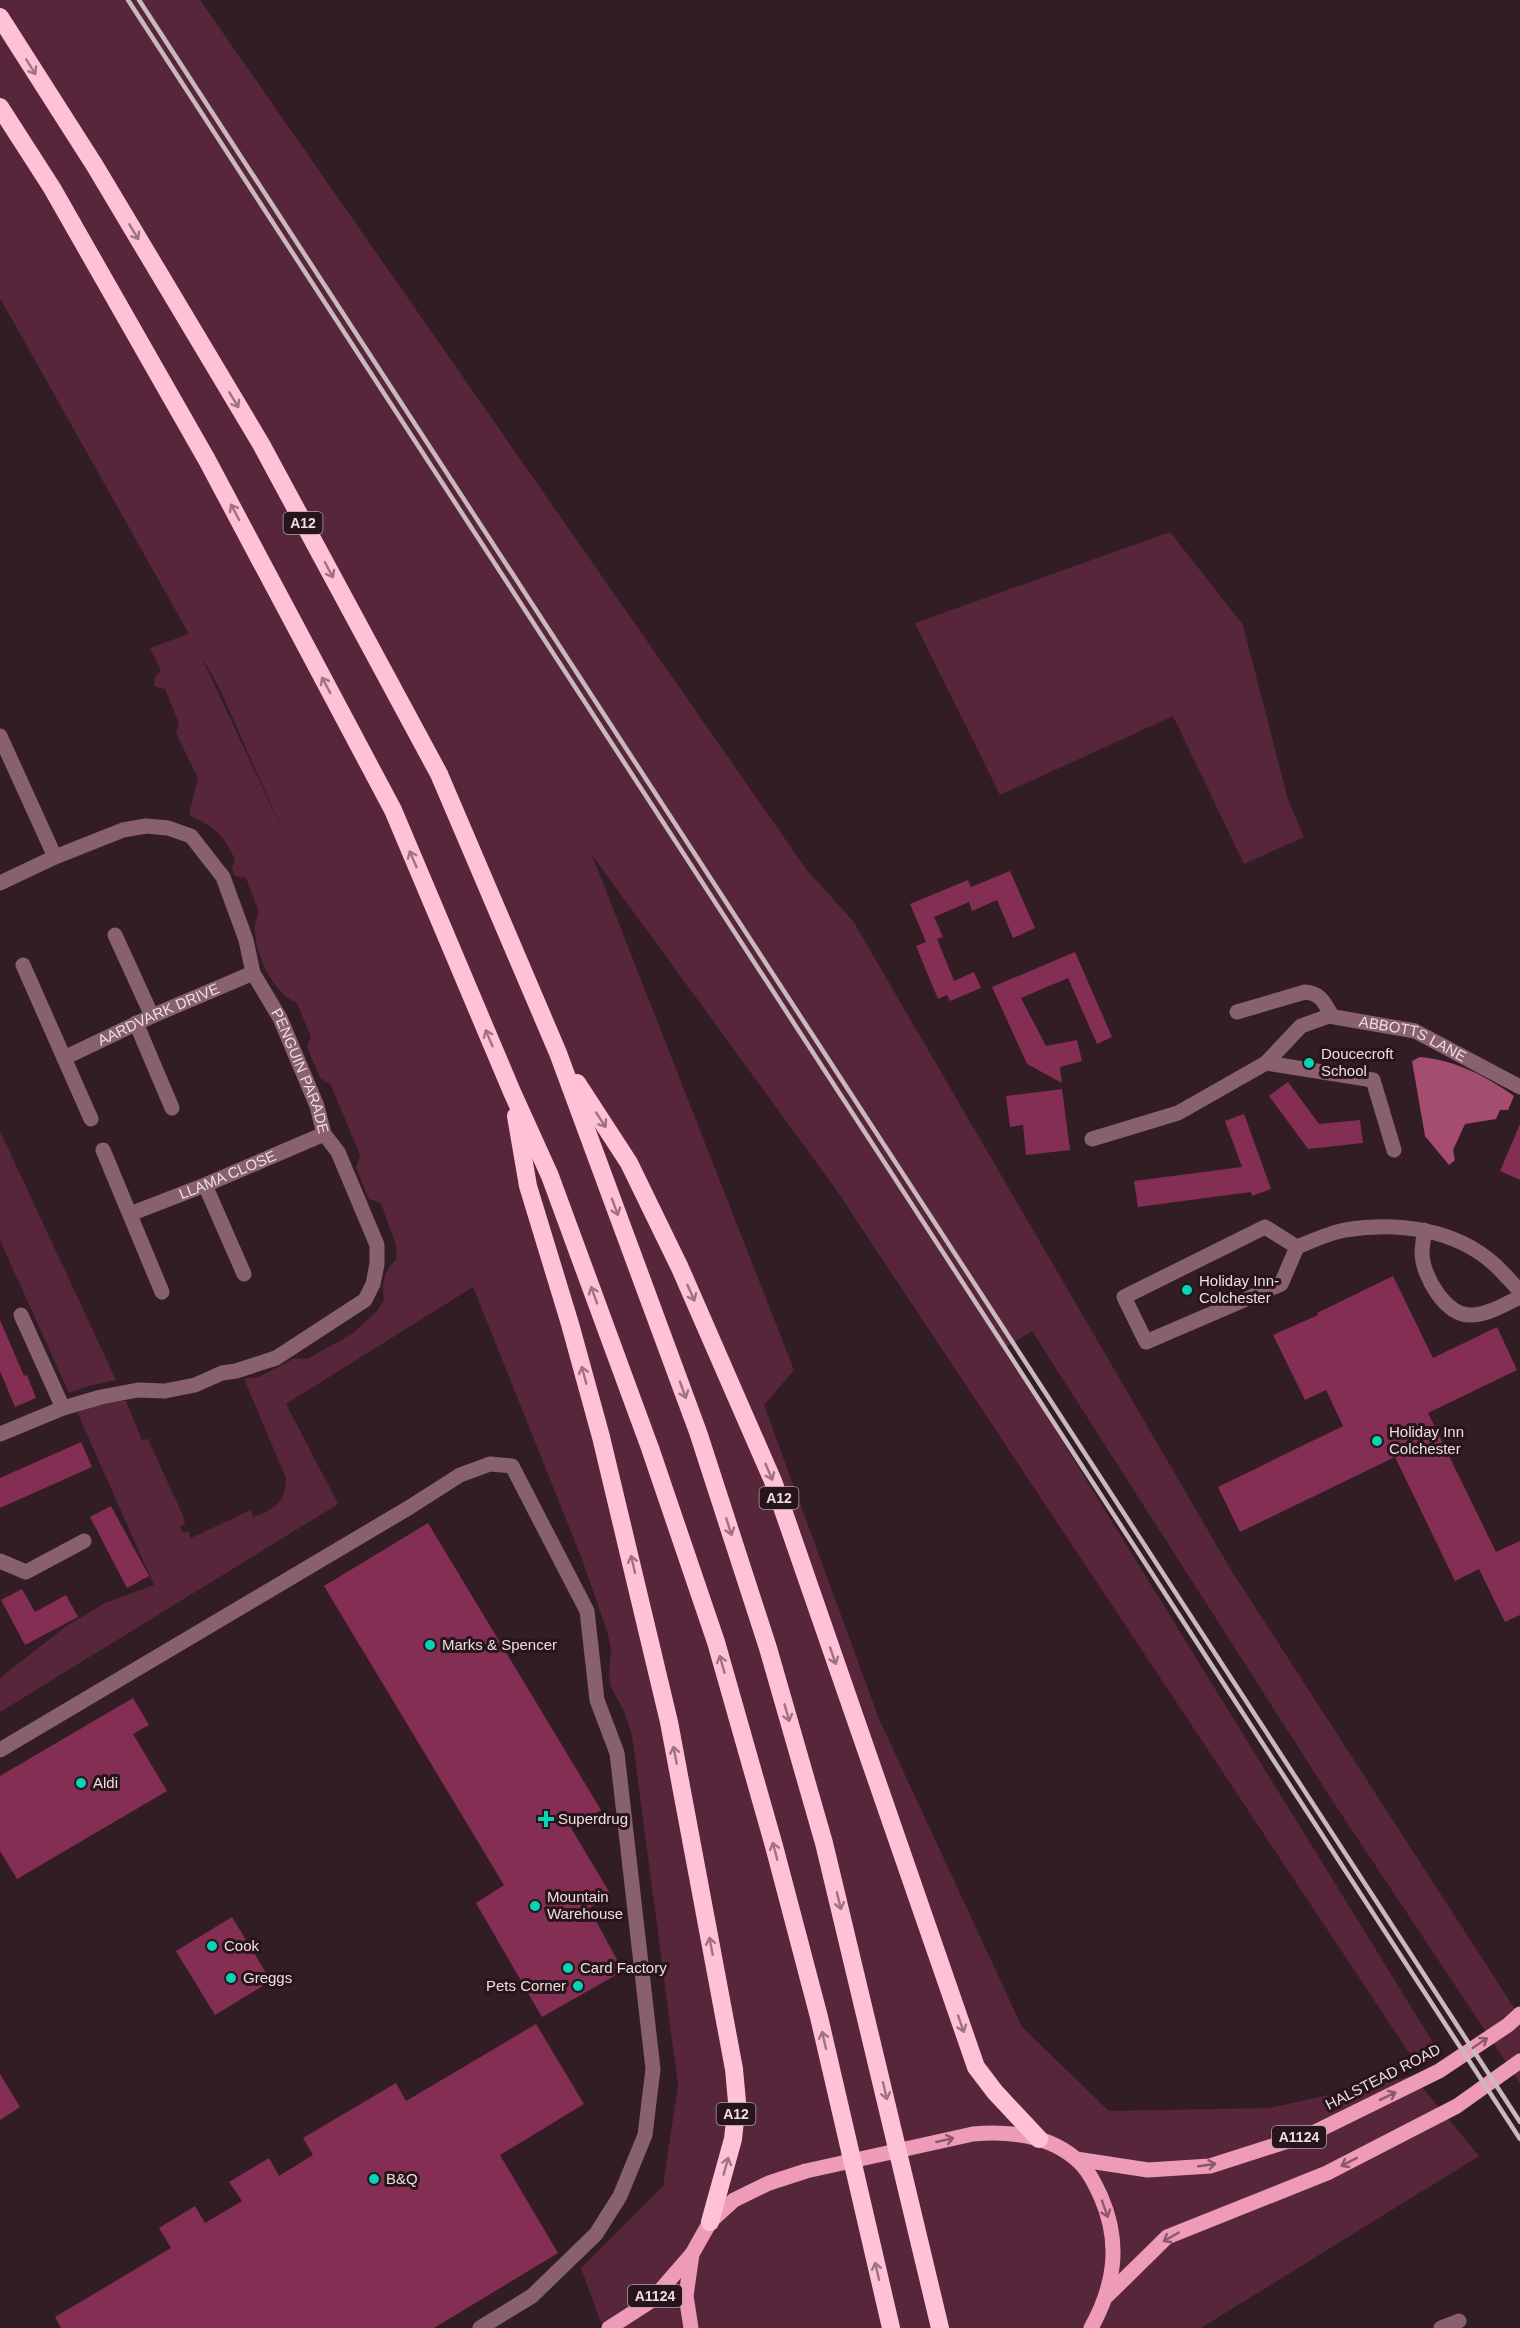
<svg xmlns="http://www.w3.org/2000/svg" width="1520" height="2328" font-family="Arial,sans-serif">
<rect width="100%" height="100%" fill="#331d25"/>
<g fill="#58263a" fill-rule="evenodd">
<path d="M0,0H200L806,869L853,921L1231,1570L1520,2017V2083L1334,1803L1032,1331L1005,1348L1437,2049L1412,2057L835,1188L592,855L794,1370L764,1405L879,1719L1022,2027L1109,2111L1270,2108L1413,2076L1479,2156L1201,2328H603L581,2268L663,2186L678,2085L632,1735L624,1711L611,1687L609,1675L611,1648L607,1631L582,1559L473,1287L286,1404L338,1504L0,1712V1678L65,1627L105,1603L154,1585L77,1412L107,1401H126L142,1440L148,1439L183,1516L185,1524L180,1526L183,1533L188,1531L191,1538L251,1510L253,1517C274,1510 286,1502 286,1478L244,1379L259,1377L295,1358L307,1359L352,1334L377,1311L384,1300C381,1284 384,1271 396,1260L397,1248L381,1203L369,1199L356,1168L360,1155L331,1085L320,1078L307,1047L311,1037L297,1003C272,992 254,953 255,926C255,921 258,916 259,912L246,878L235,876L232,869L235,859C222,833 215,827 189,815L198,778L176,733L179,723L165,689L154,686L155,677L161,671L150,648L189,634L0,298ZM200,654L219,687L286,838Z"/>
<polygon points="1170,532 1243,625 1288,800 1304,837 1244,864 1173,716 1000,795 915,623"/>
<polygon points="0,1131 116,1380 88,1386 69,1393 0,1240"/>
</g>
<path fill="#a54d70" d="M1420,1057C1455,1060 1486,1076 1514,1096L1508,1110H1500L1496,1119L1465,1124L1453,1150L1455,1160L1449,1165L1425,1136L1412,1061Z"/>
<g fill="#832e52">
<polygon points="1010,871 1035,928 1013,938 997,900 972,911 969,902 934,917 943,937 937,939 954,981 974,972 981,988 950,1001 947,995 938,999 916,946 926,942 910,904 968,880 971,887"/>
<polygon points="1075,952 1112,1037 1097,1044 1068,978 1021,998 1046,1046 1077,1040 1082,1061 1060,1067 1062,1083 1027,1064 992,987"/>
<polygon points="1288,1082 1319,1124 1360,1120 1363,1143 1308,1149 1269,1096"/>
<polygon points="1062,1089 1070,1150 1026,1155 1023,1125 1010,1127 1006,1096"/>
<polygon points="1244,1114 1271,1189 1252,1196 1251,1192 1138,1207 1134,1181 1242,1167 1225,1121"/>
<polygon points="1520,1124 1520,1180 1500,1171"/>
<polygon points="1393,1276 1433,1358 1497,1327 1517,1370 1428,1413 1496,1552 1520,1541 1520,1615 1505,1622 1479,1569 1455,1581 1395,1457 1240,1532 1218,1487 1343,1426 1326,1390 1305,1400 1273,1335 1318,1315 1317,1313"/>
<polygon points="0,1320 24,1376 27,1375 36,1398 15,1407 0,1371"/>
<polygon points="81,1442 92,1467 0,1508 0,1478"/>
<polygon points="111,1506 149,1576 127,1588 90,1517"/>
<polygon points="428,1523 601,1810 571,1828 611,1895 589,1908 623,1971 542,2017 476,1903 504,1885 324,1586"/>
<polygon points="22,1589 35,1612 66,1595 78,1617 25,1645 1,1600"/>
<polygon points="133,1698 149,1725 133,1734 167,1791 17,1879 0,1851 0,1776"/>
<polygon points="232,1917 271,1981 215,2015 176,1951"/>
<polygon points="536,2024 584,2104 500,2155 558,2253 434,2328 61,2328 55,2317 171,2248 159,2228 195,2206 205,2223 242,2201 229,2182 269,2158 279,2176 313,2155 303,2138 396,2083 406,2101"/>
<polygon points="0,2074 20,2107 0,2120"/>
</g>
<g fill="none" stroke-linecap="round" stroke-linejoin="round">
<g stroke="#88606e" stroke-width="15">
<polyline points="0,736 55,857"/>
<path id="s1" d="M0,883L55,857L123,830L146,826L168,828L191,836L223,877L246,940L253,973L280,1018L317,1106L324,1134L338,1152L377,1245V1264L373,1284L365,1300L276,1358L236,1371L222,1373L195,1385L165,1391L138,1390L101,1397L63,1408L0,1434"/>
<polyline points="115,935 152,1016"/>
<polyline points="23,965 91,1119"/>
<path d="M1237,1012L1305,992C1321,993 1325,1004 1332,1016"/>
<polyline points="136,1023 172,1108"/>
<path id="s2" d="M64,1058L152,1016L253,973"/>
<path id="s3" d="M1266,1063L1301,1026L1329,1016L1415,1031L1520,1087"/>
<polyline points="1092,1139 1178,1113 1266,1063 1373,1080 1394,1150"/>
<polyline points="103,1150 162,1292"/>
<polyline points="205,1185 244,1274"/>
<path id="s4" d="M130,1214L205,1185L324,1134"/>
<path d="M1424,1230C1424,1238 1422,1246 1422,1254C1423,1277 1446,1316 1471,1315C1488,1315 1505,1304 1520,1297"/>
<path d="M1297,1247L1265,1227L1124,1297L1146,1342L1281,1284L1297,1247C1312,1241 1329,1233 1345,1230C1396,1222 1454,1228 1494,1264C1503,1272 1511,1282 1520,1291"/>
<polyline points="21,1315 63,1408"/>
<polyline points="0,1561 26,1572 84,1541"/>
<polyline points="0,1750 410,1507 460,1475 490,1464 512,1466 587,1611 597,1700 617,1753 653,2069 645,2135 620,2196 596,2234 532,2296 480,2328"/>
<polyline points="1441,2328 1459,2321"/>
</g>
<g stroke="#ee9bb8" stroke-width="15">
<polyline points="1076,2159 1148,2170 1210,2166 1313,2133 1439,2071 1508,2025 1520,2014"/>
<polyline points="1107,2296 1167,2237 1327,2173 1457,2106 1520,2061"/>
<polyline points="609,2328 651,2301 692,2254"/>
<path d="M691,2328L686,2296L692,2254L710,2222L734,2200L769,2183L806,2171L973,2134C1008,2131 1048,2135 1076,2159C1088,2169 1095,2184 1101,2197C1121,2243 1115,2285 1091,2328"/>
</g>
<g stroke="#fec1d5" stroke-width="18">
<polyline points="0,17 95,166 261,444 439,774 558,1053 698,1432 768,1648 824,1843 940,2328"/>
<polyline points="0,107 52,188 207,460 393,810 512,1092 550,1176 650,1448 716,1642 774,1846 819,2017 891,2328"/>
<polyline points="577,1083 629,1163 680,1268 773,1481 976,2067 995,2092 1039,2139"/>
<polyline points="516,1116 528,1186 570,1324 601,1437 669,1722 734,2069 737,2102 733,2139 710,2222"/>
</g>
<g stroke="#c9b8bd" stroke-width="4.5">
<polyline points="128,0 1520,2139"/>
<polyline points="139,0 1520,2122"/>
</g>
</g>
<defs><path id="oneway-shaft" d="M-6 0H5M1.5-3L5.5 0L1.5 3" fill="none" stroke-width="1.6" stroke-linecap="round" stroke-linejoin="round" transform="scale(1.5)"/></defs>
<g stroke="#9e7381">
<use href="#oneway-shaft" transform="translate(31 67) rotate(58)"/>
<use href="#oneway-shaft" transform="translate(134 232) rotate(59)"/>
<use href="#oneway-shaft" transform="translate(234 400) rotate(59)"/>
<use href="#oneway-shaft" transform="translate(235 512) rotate(-118)"/>
<use href="#oneway-shaft" transform="translate(329 570) rotate(62)"/>
<use href="#oneway-shaft" transform="translate(326 685) rotate(-118)"/>
<use href="#oneway-shaft" transform="translate(413 859) rotate(-113)"/>
<use href="#oneway-shaft" transform="translate(489 1038) rotate(-113)"/>
<use href="#oneway-shaft" transform="translate(601 1120) rotate(57)"/>
<use href="#oneway-shaft" transform="translate(615 1207) rotate(70)"/>
<use href="#oneway-shaft" transform="translate(691 1293) rotate(66)"/>
<use href="#oneway-shaft" transform="translate(594 1295) rotate(-110)"/>
<use href="#oneway-shaft" transform="translate(584 1375) rotate(-105)"/>
<use href="#oneway-shaft" transform="translate(683 1390) rotate(70)"/>
<use href="#oneway-shaft" transform="translate(769 1472) rotate(67)"/>
<use href="#oneway-shaft" transform="translate(729 1527) rotate(72)"/>
<use href="#oneway-shaft" transform="translate(633 1564) rotate(-103)"/>
<use href="#oneway-shaft" transform="translate(833 1656) rotate(71)"/>
<use href="#oneway-shaft" transform="translate(722 1664) rotate(-106)"/>
<use href="#oneway-shaft" transform="translate(787 1713) rotate(74)"/>
<use href="#oneway-shaft" transform="translate(675 1755) rotate(-101)"/>
<use href="#oneway-shaft" transform="translate(775 1851) rotate(-105)"/>
<use href="#oneway-shaft" transform="translate(839 1901) rotate(76)"/>
<use href="#oneway-shaft" transform="translate(711 1946) rotate(-101)"/>
<use href="#oneway-shaft" transform="translate(961 2024) rotate(71)"/>
<use href="#oneway-shaft" transform="translate(824 2040) rotate(-103)"/>
<use href="#oneway-shaft" transform="translate(885 2091) rotate(77)"/>
<use href="#oneway-shaft" transform="translate(726 2166) rotate(-74)"/>
<use href="#oneway-shaft" transform="translate(877 2271) rotate(-103)"/>
</g>
<g stroke="#8b586a">
<use href="#oneway-shaft" transform="translate(1480 2043) rotate(-34)"/>
<use href="#oneway-shaft" transform="translate(1388 2096) rotate(-26)"/>
<use href="#oneway-shaft" transform="translate(945 2140) rotate(-13)"/>
<use href="#oneway-shaft" transform="translate(1349 2162) rotate(153)"/>
<use href="#oneway-shaft" transform="translate(1207 2165) rotate(-8)"/>
<use href="#oneway-shaft" transform="translate(1105 2209) rotate(70)"/>
<use href="#oneway-shaft" transform="translate(1171 2237) rotate(150)"/>
</g>
<g fill="#05d5b6" stroke="#28141b" stroke-width="2">
<circle cx="1309" cy="1063" r="6"/>
<circle cx="1187" cy="1290" r="6"/>
<circle cx="1377" cy="1441" r="6"/>
<circle cx="430" cy="1645" r="6"/>
<circle cx="81" cy="1783" r="6"/>
<path d="M543 1810h6v6h6v6h-6v6h-6v-6h-6v-6h6z"/>
<circle cx="535" cy="1906" r="6"/>
<circle cx="212" cy="1946" r="6"/>
<circle cx="568" cy="1968" r="6"/>
<circle cx="231" cy="1978" r="6"/>
<circle cx="578" cy="1986" r="6"/>
<circle cx="374" cy="2179" r="6"/>
</g>
<g text-anchor="middle" stroke-width="6" stroke-linejoin="round" paint-order="stroke">
<g fill="#28141b" stroke="#b2a1a6" stroke-width="1.5">
<rect x="283.5" y="512" width="39" height="22" rx="4.5"/>
<rect x="759.5" y="1487" width="39" height="22" rx="4.5"/>
<rect x="716.5" y="2103" width="39" height="22" rx="4.5"/>
<rect x="1272" y="2126" width="54" height="22" rx="4.5"/>
<rect x="628" y="2285" width="54" height="22" rx="4.5"/>
</g>
<g font-size="14" font-weight="bold" fill="#eddee2">
<text x="303" y="528">A12</text>
<text x="779" y="1503">A12</text>
<text x="736" y="2119">A12</text>
<text x="1299" y="2142">A1124</text>
<text x="655" y="2301">A1124</text>
</g>
<g font-size="15" fill="#eddee2" stroke="#28141b">
<text dy="5" stroke="none"><textPath href="#s2" startOffset="104">AARDVARK DRIVE</textPath></text>
<text dy="5" stroke="none"><textPath href="#s3" startOffset="168">ABBOTTS LANE</textPath></text>
<text dy="5" stroke="none"><textPath href="#s1" startOffset="466">PENGUIN PARADE</textPath></text>
<text dy="5" stroke="none"><textPath href="#s4" startOffset="105">LLAMA CLOSE</textPath></text>
<text transform="translate(1383 2077) rotate(-27)" y="5">HALSTEAD ROAD</text>
</g>
<g font-size="15" fill="#eddee2" stroke="#28141b" text-anchor="start">
<text x="1321" y="1059">Doucecroft<tspan x="1321" dy="17">School</tspan></text>
<text x="1199" y="1286">Holiday Inn-<tspan x="1199" dy="17">Colchester</tspan></text>
<text x="1389" y="1437">Holiday Inn<tspan x="1389" dy="17">Colchester</tspan></text>
<text x="442" y="1650">Marks &amp; Spencer</text>
<text x="93" y="1788">Aldi</text>
<text x="558" y="1824">Superdrug</text>
<text x="547" y="1902">Mountain<tspan x="547" dy="17">Warehouse</tspan></text>
<text x="224" y="1951">Cook</text>
<text x="580" y="1973">Card Factory</text>
<text x="243" y="1983">Greggs</text>
<text x="566" y="1991" text-anchor="end">Pets Corner</text>
<text x="386" y="2184">B&amp;Q</text>
</g>
</g>
</svg>
